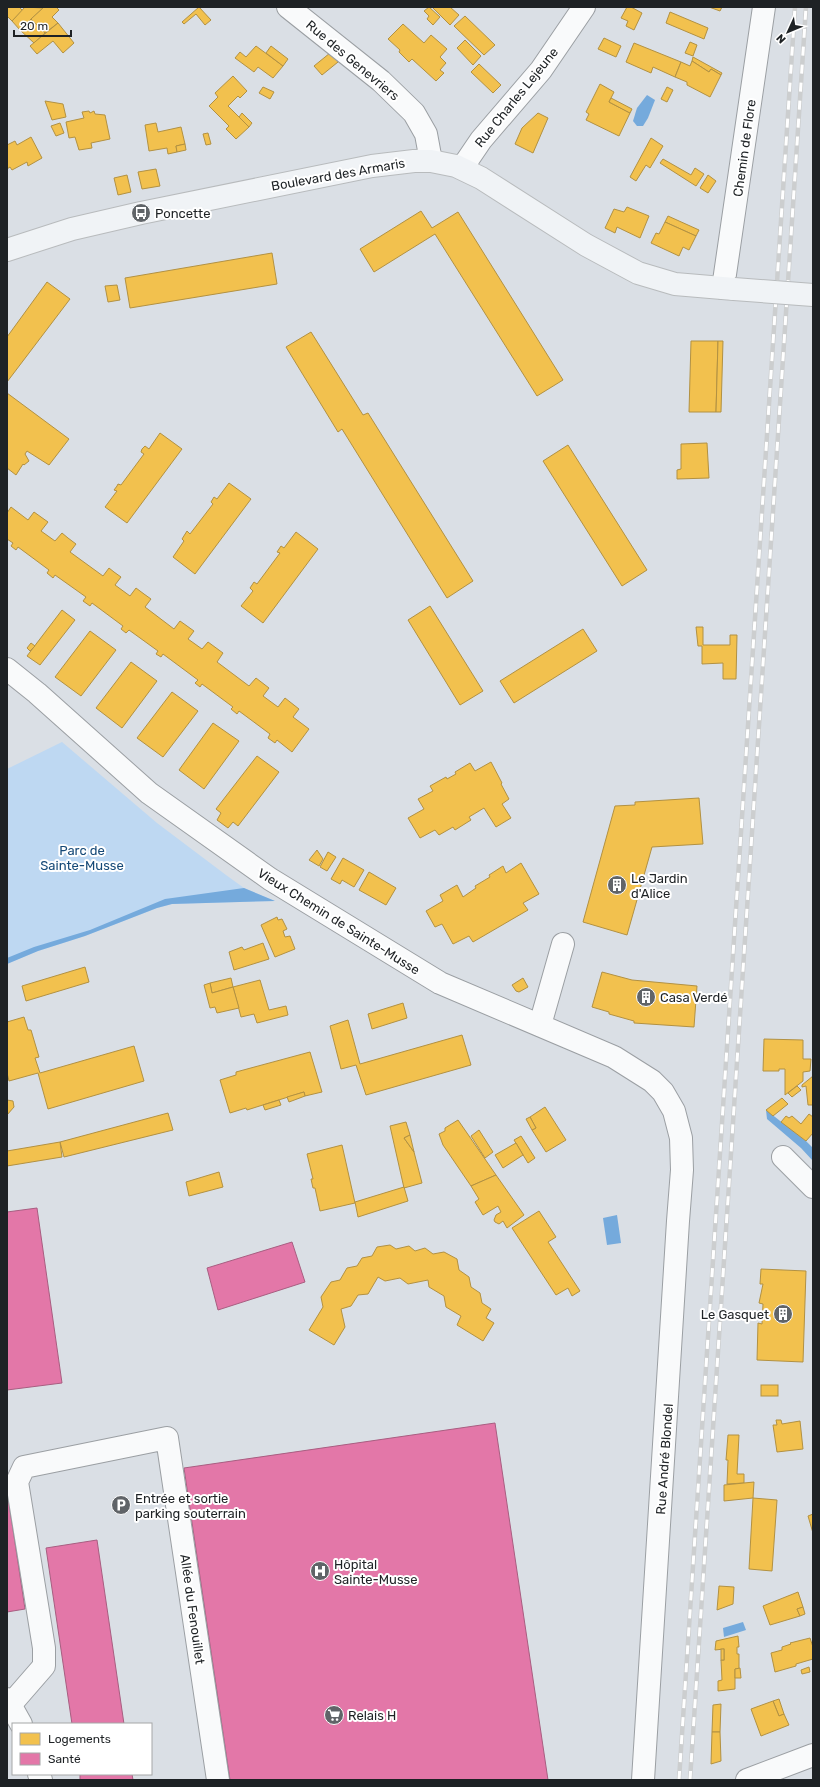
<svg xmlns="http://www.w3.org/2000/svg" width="820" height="1787" font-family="Rubik,sans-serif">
<rect width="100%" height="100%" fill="#dadfe5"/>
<polygon fill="#bed8f2" points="62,742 157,823 226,875 244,888 275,901 172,904 157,908 85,936 38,951 7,964 7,769"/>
<g fill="#75aadc">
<polygon points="647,95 655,100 648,118 643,126 637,126 633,121 637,108"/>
<polygon points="244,888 275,901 172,904 157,908 85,936 38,951 7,964 7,958 34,947 90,930 165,899"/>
<polygon points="766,1110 806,1141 813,1148 813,1161 801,1148 767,1119"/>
<polygon points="617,1215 621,1243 607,1245 603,1218"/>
<polygon points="743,1622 746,1630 724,1637 723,1628"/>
</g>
<g fill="#f2c14e" stroke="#b29142">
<polygon points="7,7 19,7 23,11 12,21 7,16"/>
<polygon points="25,7 43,8 20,30 12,21"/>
<polygon points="44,7 56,7 59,10 52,17 58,23 45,33 31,19"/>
<polygon points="199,7 211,20 205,25 196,14 184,24 182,22"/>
<polygon points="429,7 440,17 433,25 427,19 429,16 424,11"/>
<polygon points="432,7 450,7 459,15 450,25"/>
<polygon points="627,7 631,7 642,13 634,30 626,26 628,21 621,18"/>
<polygon points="709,7 722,7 720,11"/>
<polygon points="670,12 708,28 704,39 666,23"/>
<polygon points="465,16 495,45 484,55 454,26"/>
<polygon points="31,19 45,33 34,43 20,30"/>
<polygon points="58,23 74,43 63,53 53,41 37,54 30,46"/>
<polygon points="403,24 424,43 431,35 447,49 440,57 446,63 440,70 444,73 436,81 412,59 409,62 399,52 400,50 388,39"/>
<polygon points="604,38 621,46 616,57 598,49"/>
<polygon points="465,40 481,56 473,65 457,48"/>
<polygon points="690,42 697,45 693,56 685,53"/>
<polygon points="634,43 681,62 675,77 653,67 651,73 626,62"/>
<polygon points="256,46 283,66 273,78 258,67 254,72 235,58 240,52 246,57"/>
<polygon points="271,46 288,59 283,66 266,53"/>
<polygon points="330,53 338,62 322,75 314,66"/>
<polygon points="693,57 722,73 721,75 711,69 709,72 692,61"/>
<polygon points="692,61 709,72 711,69 721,75 710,97 687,85 687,82 675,77 681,62 690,66"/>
<polygon points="479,64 501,85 493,93 471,72"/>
<polygon points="233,76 247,91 240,98 238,96 228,106 249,127 236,139 226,129 229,126 209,106 218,97 215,93"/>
<polygon points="600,84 614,92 609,102 630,113 619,136 586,120 589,114 586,112"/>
<polygon points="263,87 274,92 270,99 259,93"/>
<polygon points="667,87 673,90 667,102 661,99"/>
<polygon points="611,98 632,109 630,113 609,102"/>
<polygon points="45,101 63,104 66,117 52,120"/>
<polygon points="89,111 90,113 94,111 95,114 105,115 110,139 91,143 92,148 79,150 75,137 69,138 66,122 84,118 82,112"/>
<polygon points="242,113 252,123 249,127 239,117"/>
<polygon points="538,113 548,118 533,153 515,144 522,128"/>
<polygon points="60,123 64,133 56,136 51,126"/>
<polygon points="156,123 158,132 181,127 185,144 176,146 177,152 168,154 167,148 149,151 145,125"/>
<polygon points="208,133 211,144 206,145 203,134"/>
<polygon points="31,137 42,158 28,166 27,162 12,170 10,167 7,169 7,145 15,141 17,145"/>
<polygon points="651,138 663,146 650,168 646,165 636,181 630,177"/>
<polygon points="185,144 186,150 177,152 176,146"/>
<polygon points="663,159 691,175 695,168 704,174 696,186 660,163"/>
<polygon points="156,169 160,186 142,189 138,172"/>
<polygon points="127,175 131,192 118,195 114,178"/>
<polygon points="708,175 716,181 708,193 700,188"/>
<polygon points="627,207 649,216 640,238 617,227 615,233 605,228 614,209 624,212"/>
<polygon points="421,211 432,228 458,212 563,380 537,396 435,234 374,272 360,249"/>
<polygon points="668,216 699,230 696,236 665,222"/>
<polygon points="665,222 696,236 689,250 683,247 679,256 651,243 656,233 659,234"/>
<polygon points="272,253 277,284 130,308 125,278"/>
<polygon points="47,282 70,299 7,382 7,337"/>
<polygon points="117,285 120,300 108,302 105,286"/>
<polygon points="311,332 363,415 368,413 473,581 447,598 342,429 338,432 286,347"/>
<polygon points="691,341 718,341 716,412 689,412"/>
<polygon points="718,341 723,341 721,412 716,412"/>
<polygon points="7,393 69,439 49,465 27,451 25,454 29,461 24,465 23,464 16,475 7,468"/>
<polygon points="160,433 182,449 127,523 105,507 117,491 114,490 117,486 118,484 121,485 144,454 141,452 142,449 145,446 149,449"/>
<polygon points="707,443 709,478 677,479 677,470 681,469 681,444"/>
<polygon points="568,445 647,570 622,586 543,461"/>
<polygon points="229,483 251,499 195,574 173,557 184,541 182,539 187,531 190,534 213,504 211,502 214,497 217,499"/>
<polygon points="11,507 28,520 34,512 48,522 41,531 55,541 62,533 68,538 76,544 70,552 103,576 109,568 114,572 121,577 115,585 130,596 136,588 144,594 151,599 145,607 174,629 180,621 194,631 188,639 202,649 208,642 223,653 217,662 249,686 256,678 269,688 263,696 278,707 285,698 299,709 293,717 309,729 292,752 277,740 275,743 268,738 270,734 239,711 237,714 231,709 233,707 202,684 200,687 195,683 198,680 163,654 161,657 156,654 158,651 129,630 126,633 121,629 123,626 92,603 90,606 83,601 86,597 55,575 53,578 47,573 49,570 18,547 16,550 11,546 13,543 7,539 7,513"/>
<polygon points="296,532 318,549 263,623 241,606 253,591 250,588 254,582 257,584 280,553 277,552 281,546 284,548"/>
<polygon points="430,606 483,691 460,705 408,620"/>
<polygon points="62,610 75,620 40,665 27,656"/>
<polygon points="696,627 703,627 703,645 730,645 730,635 737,635 736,679 723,679 723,663 702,664 702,646 698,646"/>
<polygon points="583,629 597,651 514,703 500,681"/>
<polygon points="90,631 116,650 81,696 55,677"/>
<polygon points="31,643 35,646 30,651 27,648"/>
<polygon points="131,662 157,681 122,728 96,708"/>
<polygon points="172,692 198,711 163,757 137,738"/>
<polygon points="213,723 239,741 204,789 179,770"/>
<polygon points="257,756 279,772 238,826 233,822 228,828 217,820 221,813 216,809"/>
<polygon points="491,762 502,783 501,784 509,799 502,804 511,818 496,827 484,808 469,817 471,820 455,830 453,827 439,835 435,830 420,838 408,818 424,809 418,799 433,791 430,786 446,777 447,779 456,774 455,772 470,763 475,771"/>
<polygon points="699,798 703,844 652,847 627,935 583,922 615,806 635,805 635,802"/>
<polygon points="317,850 323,859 319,866 309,860"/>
<polygon points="328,852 336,857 327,871 320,867"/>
<polygon points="343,858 364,870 354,887 342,880 340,884 331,879"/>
<polygon points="521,863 539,894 523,903 528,910 473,942 469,936 453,944 442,924 435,927 426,911 443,901 440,895 457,885 463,897 476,888 475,886 490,877 489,875 503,866 506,873"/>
<polygon points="369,872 396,888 386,905 359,890"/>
<polygon points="277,917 278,920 282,919 287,929 283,931 285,937 290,936 295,949 275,957 261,925"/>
<polygon points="263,943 269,959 234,970 229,952 242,947 244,950"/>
<polygon points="85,967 89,982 26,1001 22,986"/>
<polygon points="602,972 632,980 697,986 694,1027 634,1023 634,1021 609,1014 609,1012 592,1007"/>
<polygon points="231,978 233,987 212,993 210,983"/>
<polygon points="523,978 528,987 519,992 516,991 512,985"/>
<polygon points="260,980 269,1010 286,1006 288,1015 257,1023 254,1014 241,1017 233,987"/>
<polygon points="210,983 212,993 233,987 239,1008 217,1013 215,1007 210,1008 204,985"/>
<polygon points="403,1003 407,1018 372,1029 368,1014"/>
<polygon points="24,1017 28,1030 31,1030 39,1057 35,1058 40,1073 134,1046 144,1081 48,1109 38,1073 9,1081 7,1073 7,1022"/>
<polygon points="348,1020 360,1064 462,1035 471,1065 366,1095 356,1065 341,1069 330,1026"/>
<polygon points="764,1039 803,1040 803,1059 811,1059 810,1071 803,1072 803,1081 785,1095 785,1069 779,1069 779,1071 763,1071"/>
<polygon points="310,1052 322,1092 305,1096 304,1092 247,1110 246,1108 230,1113 220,1080 236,1075 236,1072"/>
<polygon points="813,1076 813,1105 808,1105 806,1086 802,1087 802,1085"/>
<polygon points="797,1086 801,1090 792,1097 788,1093"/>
<polygon points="304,1092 305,1096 289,1102 287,1097"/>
<polygon points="782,1098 788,1104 773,1116 766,1110"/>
<polygon points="7,1100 13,1101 14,1107 7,1115"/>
<polygon points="279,1100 281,1105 265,1110 263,1105"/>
<polygon points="545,1107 566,1140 546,1152 532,1130 536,1128 530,1117"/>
<polygon points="168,1113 173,1130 64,1157 60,1142"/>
<polygon points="809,1114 813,1117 813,1133 806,1141 781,1122 786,1116 789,1118 792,1116 801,1124"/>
<polygon points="530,1117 536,1128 532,1130 526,1119"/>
<polygon points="458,1120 496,1175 471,1186 443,1145 439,1134 445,1131 445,1128"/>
<polygon points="406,1122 410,1135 404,1138 414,1152 422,1183 404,1188 390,1126"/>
<polygon points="479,1130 493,1152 485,1158 471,1136"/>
<polygon points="410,1135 414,1152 404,1138"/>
<polygon points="521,1136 535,1158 528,1163 514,1140"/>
<polygon points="60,1142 62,1157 7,1166 7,1151"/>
<polygon points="516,1143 523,1155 503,1168 495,1155"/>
<polygon points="342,1145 355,1203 320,1211 315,1188 313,1188 311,1179 313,1179 307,1154"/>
<polygon points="219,1172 223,1187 189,1196 186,1182"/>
<polygon points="496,1175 524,1215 507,1228 503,1221 499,1224 495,1222 494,1220 496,1215 501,1212 498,1206 483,1215 475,1202 479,1199 471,1186"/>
<polygon points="404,1187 408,1201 358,1217 355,1202"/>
<polygon points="539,1211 556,1237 548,1242 580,1291 572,1296 568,1288 556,1295 512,1228"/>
<polygon points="390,1245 396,1249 409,1246 415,1251 425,1248 433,1254 444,1252 457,1259 459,1270 469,1277 471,1287 480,1293 482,1303 491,1309 486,1318 494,1323 483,1341 457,1325 461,1316 446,1307 444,1296 429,1287 428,1280 408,1284 400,1278 385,1281 378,1277 368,1294 358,1295 351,1306 341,1309 345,1327 334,1345 309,1330 323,1307 321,1297 331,1282 340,1280 347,1268 357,1266 362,1258 372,1256 377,1247"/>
<polygon points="761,1269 806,1271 803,1362 757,1360 758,1323 762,1324 763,1304 759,1303 763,1284 760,1284"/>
<rect x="761" y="1385" width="17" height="11"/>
<polygon points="776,1420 781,1420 782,1424 800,1421 803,1449 777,1452 773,1425 777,1425"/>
<polygon points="728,1435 739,1435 737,1474 744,1474 744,1483 727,1484 728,1460 726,1460"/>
<polygon points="754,1482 753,1498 724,1501 724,1485"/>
<polygon points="753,1498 777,1500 772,1571 749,1569"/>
<polygon points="813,1514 813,1533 808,1516"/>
<polygon points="719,1586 734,1587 733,1604 717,1610"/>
<polygon points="798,1592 803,1607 797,1609 800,1616 770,1625 763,1606"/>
<polygon points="803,1607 805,1614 800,1616 797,1609"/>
<polygon points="738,1636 739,1647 737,1647 737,1654 739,1654 739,1669 735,1669 735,1689 718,1691 718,1681 722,1680 721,1660 724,1660 724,1649 715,1650 716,1641"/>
<polygon points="810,1638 813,1647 813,1659 796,1664 796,1666 775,1672 771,1653 782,1650 782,1647 791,1644 790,1643"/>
<rect x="721" y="1649" width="3" height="11"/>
<polygon points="809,1667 810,1672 802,1674 801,1670"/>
<polygon points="740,1668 741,1678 735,1678 735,1669"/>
<polygon points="779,1699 784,1714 779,1716 773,1701"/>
<polygon points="773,1701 779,1716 784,1714 789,1725 761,1736 751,1709"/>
<polygon points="721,1704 720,1732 712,1732 713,1705"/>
<polygon points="712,1732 720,1732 721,1761 711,1764"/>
</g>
<g fill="#e377a8" stroke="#a85e81">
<polygon points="37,1208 62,1383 7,1390 7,1212"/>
<polygon points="292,1242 305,1282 218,1310 207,1268"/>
<polygon points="495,1423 548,1780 230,1780 184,1468"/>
<polygon points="7,1490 25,1609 7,1612"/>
<polygon points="97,1540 124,1724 72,1724 46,1548"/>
<polygon points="80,1774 132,1774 133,1780 80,1780"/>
</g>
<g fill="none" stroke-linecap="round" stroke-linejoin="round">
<defs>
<g id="minor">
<polyline points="288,7 381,81 414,113 426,134 431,161"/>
<polyline points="462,168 481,140 541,70 584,7"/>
<polyline points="723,288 764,7"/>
<polyline points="7,669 37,693 149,793 270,879 440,983 614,1057 652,1081 663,1092 674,1111 681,1138 682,1170 678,1221 643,1780"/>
<polyline points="540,1025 563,944"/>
<polyline points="783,1157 813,1187"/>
<polyline points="7,1699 21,1724"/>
<polyline points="11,1704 44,1666 44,1648 17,1482 24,1467 167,1438 218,1780"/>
<polyline points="39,1774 41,1780"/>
<polyline points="747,1780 813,1755"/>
</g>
<polyline id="major" points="7,250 72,229 141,213 372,166 414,161 431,161 456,166 481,178 586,245 638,273 675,284 734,289"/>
</defs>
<use href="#minor" stroke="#9b9fa3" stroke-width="24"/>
<use href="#major" stroke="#b8bbbd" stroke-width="24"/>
<use href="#minor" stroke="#f9fafb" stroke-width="22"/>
<use href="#major" stroke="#f0f3f6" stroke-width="22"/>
<defs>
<g id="rail">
<polyline points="679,1780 795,7"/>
<polyline points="690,1780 806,7"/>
</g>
</defs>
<use href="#rail" stroke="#cccecf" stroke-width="4.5"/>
<use href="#rail" stroke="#fff" stroke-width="3" stroke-dasharray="9" stroke-linecap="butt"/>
<defs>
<polyline id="major-bridge" points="734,289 813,295"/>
</defs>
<use href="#major-bridge" stroke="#b8bbbd" stroke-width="24" stroke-linecap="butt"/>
<use href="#major-bridge" stroke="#f0f3f6" stroke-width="22"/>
</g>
<defs>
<symbol id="bus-disc" viewBox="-11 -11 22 22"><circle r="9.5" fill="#606468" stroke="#fff"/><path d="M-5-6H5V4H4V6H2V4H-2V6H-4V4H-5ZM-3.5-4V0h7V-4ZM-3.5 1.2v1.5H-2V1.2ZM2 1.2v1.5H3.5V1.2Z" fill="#fff"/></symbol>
<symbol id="building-disc" viewBox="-11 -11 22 22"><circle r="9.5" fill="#606468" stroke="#fff"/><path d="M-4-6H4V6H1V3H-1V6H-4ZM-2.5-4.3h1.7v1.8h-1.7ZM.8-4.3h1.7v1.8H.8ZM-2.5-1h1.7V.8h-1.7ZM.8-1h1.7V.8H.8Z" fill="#fff"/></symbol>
<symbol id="parking-disc" viewBox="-11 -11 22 22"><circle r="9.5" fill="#606468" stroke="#fff"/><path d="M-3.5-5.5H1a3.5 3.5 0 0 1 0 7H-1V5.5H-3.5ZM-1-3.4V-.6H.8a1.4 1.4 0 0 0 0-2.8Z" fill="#fff"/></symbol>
<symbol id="hospital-disc" viewBox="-11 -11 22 22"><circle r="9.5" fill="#606468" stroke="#fff"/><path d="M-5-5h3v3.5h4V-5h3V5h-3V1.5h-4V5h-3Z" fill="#fff"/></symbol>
<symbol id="supermarket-disc" viewBox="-11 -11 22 22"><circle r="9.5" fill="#606468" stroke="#fff"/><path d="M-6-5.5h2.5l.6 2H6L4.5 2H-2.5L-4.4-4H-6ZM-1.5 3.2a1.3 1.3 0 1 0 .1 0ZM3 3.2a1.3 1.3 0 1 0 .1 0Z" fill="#fff"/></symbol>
</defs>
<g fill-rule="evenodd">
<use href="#bus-disc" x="130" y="202" width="22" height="22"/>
<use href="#building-disc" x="606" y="874" width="22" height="22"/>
<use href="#building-disc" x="635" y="986" width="22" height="22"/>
<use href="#building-disc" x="772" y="1303" width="22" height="22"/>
<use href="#parking-disc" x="110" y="1494" width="22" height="22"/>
<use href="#hospital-disc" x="309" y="1560" width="22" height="22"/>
<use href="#supermarket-disc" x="323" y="1704" width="22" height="22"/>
</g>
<g text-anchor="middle" stroke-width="4" stroke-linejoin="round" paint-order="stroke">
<g font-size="13" fill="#1e2225" stroke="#fff">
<text transform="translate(353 60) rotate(40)" y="5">Rue des Genevriers</text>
<text transform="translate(516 97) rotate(-51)" y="5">Rue Charles Lejeune</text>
<text transform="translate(744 148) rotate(-82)" y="5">Chemin de Flore</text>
<text transform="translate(338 174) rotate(-10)" y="5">Boulevard des Armaris</text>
<text transform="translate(339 921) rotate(32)" y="5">Vieux Chemin de Sainte-Musse</text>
<text transform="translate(664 1459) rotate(-86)" y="5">Rue André Blondel</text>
<text transform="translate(193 1609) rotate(82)" y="5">Allée du Fenouillet</text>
</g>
<g font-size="13" fill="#1e2225" stroke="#fff" text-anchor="start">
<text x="155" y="218">Poncette</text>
<text x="631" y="883">Le Jardin<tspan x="631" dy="15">d'Alice</tspan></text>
<text x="660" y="1002">Casa Verdé</text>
<text x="769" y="1319" text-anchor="end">Le Gasquet</text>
<text x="135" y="1503">Entrée et sortie<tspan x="135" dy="15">parking souterrain</tspan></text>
<text x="334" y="1569">Hôpital<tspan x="334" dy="15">Sainte-Musse</tspan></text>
<text x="348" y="1720">Relais H</text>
</g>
<g font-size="13" fill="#154977" stroke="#fff">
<text x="82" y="855">Parc de<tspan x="82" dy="15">Sainte-Musse</tspan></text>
</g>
</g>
<rect width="820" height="1787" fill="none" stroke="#1e2225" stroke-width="16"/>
<rect x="12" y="1723" width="140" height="52" fill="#ffffff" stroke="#a5a7a8"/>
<rect x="20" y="1733" width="20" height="12" fill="#f2c14e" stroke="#a5a7a8"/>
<text x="48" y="1743" font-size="12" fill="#1e2225">Logements</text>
<rect x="20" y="1753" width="20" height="12" fill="#e377a8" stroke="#a5a7a8"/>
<text x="48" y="1763" font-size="12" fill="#1e2225">Santé</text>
<g transform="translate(788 32) rotate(226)" stroke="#ffffff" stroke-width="3" paint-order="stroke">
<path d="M0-3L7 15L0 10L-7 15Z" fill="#1e2225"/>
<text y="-6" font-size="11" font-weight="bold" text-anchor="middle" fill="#1e2225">N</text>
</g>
<path d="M14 30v6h57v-6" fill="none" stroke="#1e2225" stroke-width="2"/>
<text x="20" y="30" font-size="12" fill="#1e2225" stroke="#ffffff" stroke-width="3" paint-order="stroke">20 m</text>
</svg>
